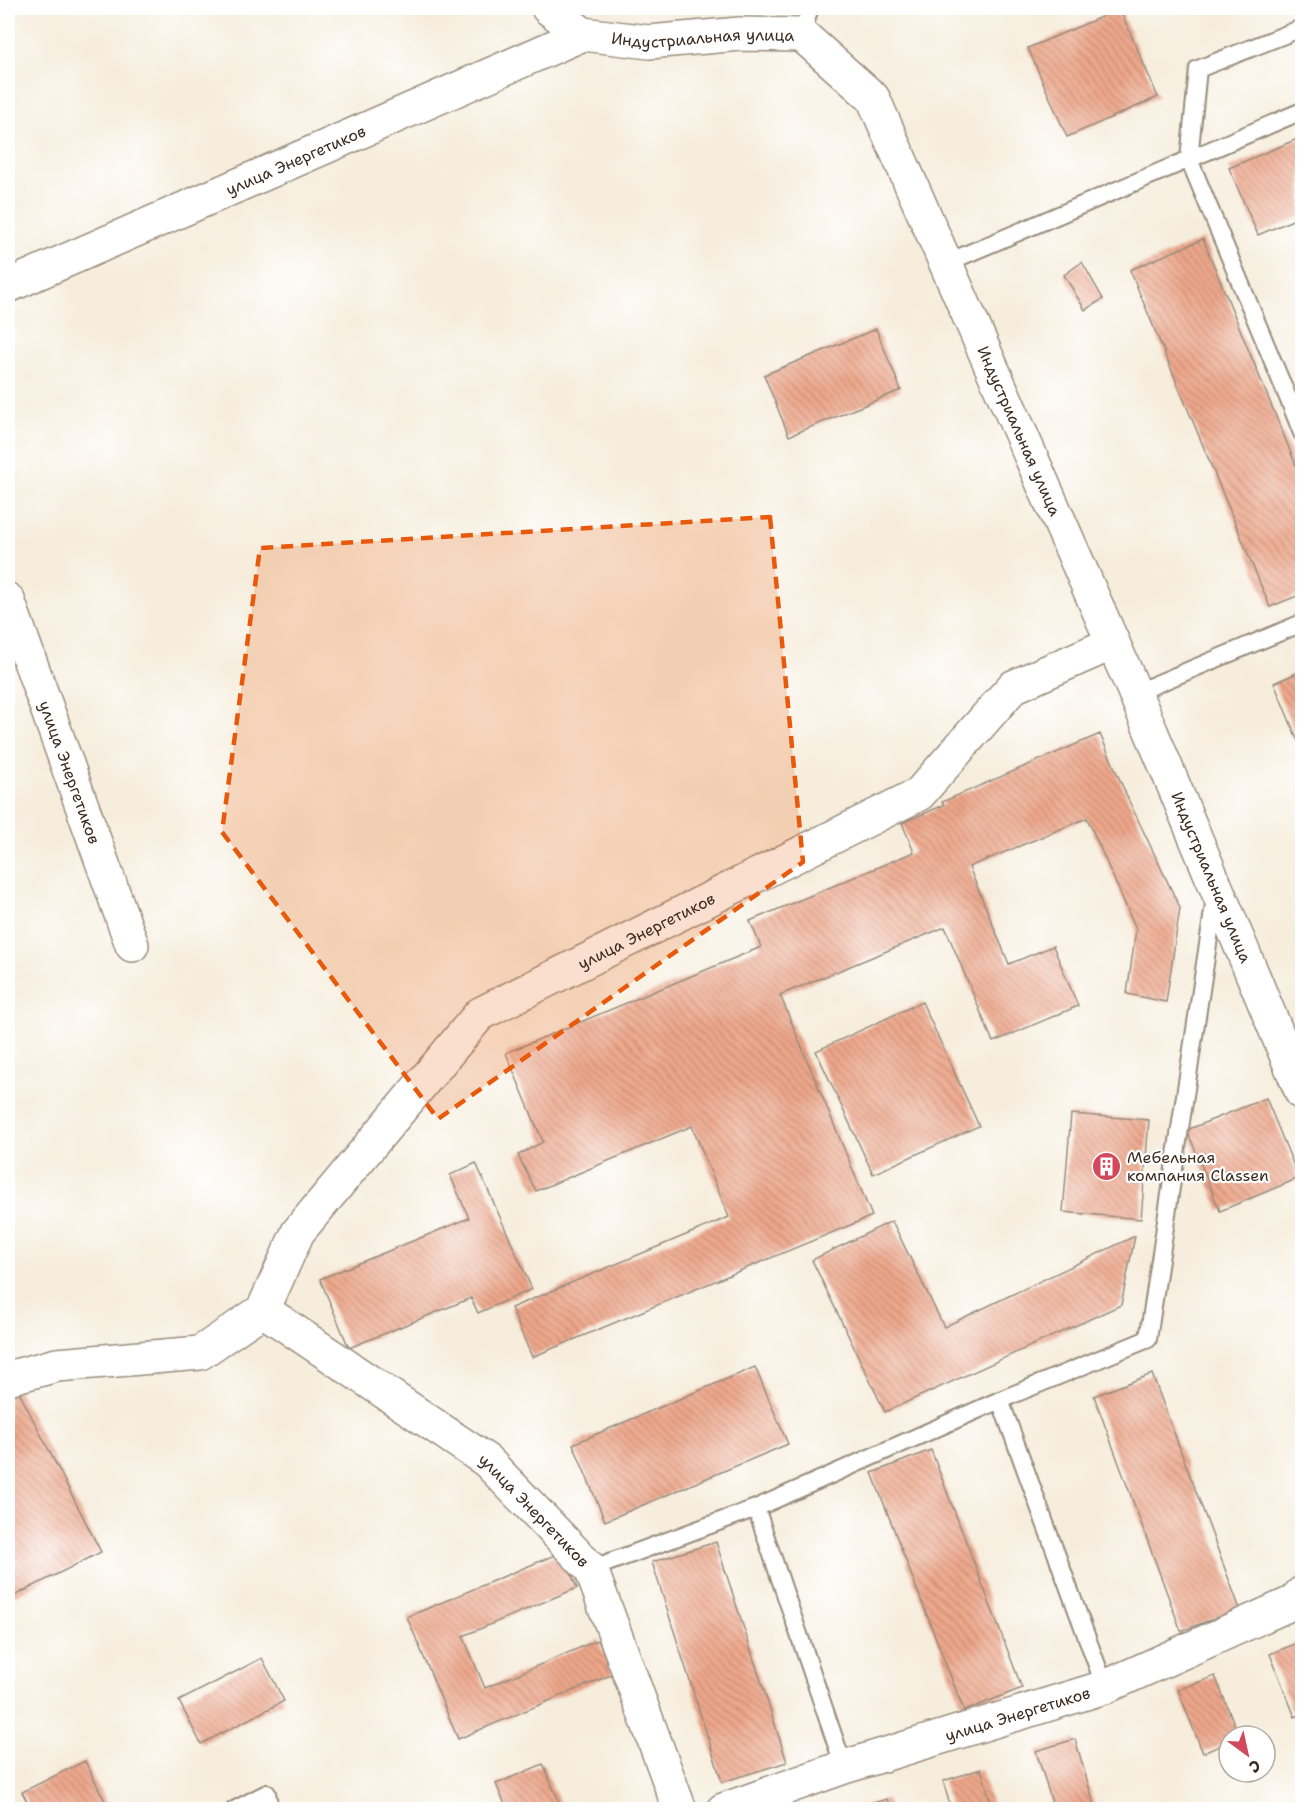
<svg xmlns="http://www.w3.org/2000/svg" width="1310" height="1817" font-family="'Shantell Sans',sans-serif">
<defs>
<pattern id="building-back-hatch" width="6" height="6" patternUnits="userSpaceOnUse" patternTransform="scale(1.5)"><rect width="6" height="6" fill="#eea78b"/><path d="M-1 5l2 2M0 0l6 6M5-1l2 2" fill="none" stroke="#c28871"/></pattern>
</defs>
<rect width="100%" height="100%" fill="#fff"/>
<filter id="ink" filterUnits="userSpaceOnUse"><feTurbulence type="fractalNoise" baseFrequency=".0167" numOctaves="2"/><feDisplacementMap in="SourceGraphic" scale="12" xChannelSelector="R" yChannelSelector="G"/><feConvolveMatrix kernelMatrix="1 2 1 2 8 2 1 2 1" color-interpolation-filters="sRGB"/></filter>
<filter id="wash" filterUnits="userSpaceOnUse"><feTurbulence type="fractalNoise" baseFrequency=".008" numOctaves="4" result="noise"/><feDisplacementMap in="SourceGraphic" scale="24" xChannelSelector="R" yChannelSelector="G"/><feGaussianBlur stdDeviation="1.35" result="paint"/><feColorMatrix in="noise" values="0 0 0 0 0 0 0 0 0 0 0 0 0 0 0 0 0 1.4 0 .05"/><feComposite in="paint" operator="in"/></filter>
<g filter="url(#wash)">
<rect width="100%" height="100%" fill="#f6eddc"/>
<g id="blocks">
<g fill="url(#building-back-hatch)">
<polygon points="1120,9 1158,97 1067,137 1028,48"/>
<polygon points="1302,137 1302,216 1258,235 1229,168"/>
<polygon points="1203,239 1302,480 1302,594 1270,607 1130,270"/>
<polygon points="1082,262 1103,299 1085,310 1064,275"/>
<polygon points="876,329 901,390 789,436 764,375"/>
<polygon points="1302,671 1302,751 1274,683"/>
<polygon points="1100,734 1129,801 1180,908 1166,1002 1127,994 1136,929 1087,818 969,867 1009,964 1053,946 1078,1006 993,1042 945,927 780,995 872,1216 532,1357 511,1308 729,1217 692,1126 536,1191 518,1155 543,1142 506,1053 761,947 750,921 914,852 902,823 944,805 942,802"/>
<polygon points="922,1002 979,1126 873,1174 816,1051"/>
<polygon points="1266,1098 1299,1178 1220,1211 1187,1130"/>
<polygon points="1071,1114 1149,1120 1141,1219 1063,1212"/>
<polygon points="476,1163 532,1289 478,1313 471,1298 349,1348 320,1279 469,1218 450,1175"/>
<polygon points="892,1221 944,1327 1135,1236 1121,1305 885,1412 812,1260"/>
<polygon points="755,1367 788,1444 605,1521 573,1444"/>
<polygon points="1152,1374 1240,1609 1181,1631 1094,1396"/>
<polygon points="17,1388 101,1552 8,1599 8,1393"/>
<polygon points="931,1450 1022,1688 964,1711 872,1473"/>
<polygon points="716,1542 787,1762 722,1782 652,1562"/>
<polygon points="562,1552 577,1588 463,1636 485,1688 598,1640 613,1674 458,1739 407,1617"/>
<polygon points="1302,1641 1302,1714 1295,1717 1270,1654"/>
<polygon points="262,1658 284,1701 201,1744 179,1701"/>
<polygon points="1215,1676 1239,1736 1229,1736 1229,1742 1203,1753 1178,1690"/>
<polygon points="1075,1739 1094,1804 1075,1809 1054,1809 1036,1751"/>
<polygon points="85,1761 109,1809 31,1809 22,1792"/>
<polygon points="543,1764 562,1809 507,1809 496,1784"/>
<polygon points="981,1769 993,1809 951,1809 943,1781"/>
<polygon points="887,1799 890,1809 853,1809"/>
</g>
</g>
</g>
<g filter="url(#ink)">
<use href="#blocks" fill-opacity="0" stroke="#988c7d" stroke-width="1.5"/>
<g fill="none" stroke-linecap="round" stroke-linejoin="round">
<defs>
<g id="service">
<polyline points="1302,28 1198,69 1189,159 1293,410 1302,406"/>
<polyline points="802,35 810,8"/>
<polyline points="946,263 1302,111"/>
<polyline points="1293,410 1302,433"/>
<polyline points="1135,693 1302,623"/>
<polyline points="1000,1400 1105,1687"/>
<polyline points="756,1508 844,1767"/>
<polyline points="591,1569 756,1508 1000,1400 1148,1339 1215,898"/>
<polyline points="234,1810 267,1793 270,1810"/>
</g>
<g id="minor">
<path id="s1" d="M8,286L583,34"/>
<path id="s2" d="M8,600L132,945"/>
<path id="s3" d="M263,1310L487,1461L591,1569L680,1810"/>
<path id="s4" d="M8,1378L57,1365L200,1353L263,1310L298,1232L480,1014L919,794L1013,687L1113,643"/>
<path id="s5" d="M723,1810L844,1767L1105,1687L1292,1603L1302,1593"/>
</g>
<g id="tertiary">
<path id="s6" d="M548,8L583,34L649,42L740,34L802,35L873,98L1135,693L1302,1093"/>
</g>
</defs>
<use href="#service" stroke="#988c7d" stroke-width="20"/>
<use href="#minor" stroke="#988c7d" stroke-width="36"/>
<use href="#tertiary" stroke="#988c7d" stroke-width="36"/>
<use href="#service" stroke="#fff" stroke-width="16"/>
<use href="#minor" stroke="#fff" stroke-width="33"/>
<use href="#tertiary" stroke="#fff" stroke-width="33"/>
</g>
</g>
<path fill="#e8590c" fill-opacity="0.2" stroke="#e8590c" stroke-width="4.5" stroke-dasharray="12 8" stroke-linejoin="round" d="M770,517L803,862L438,1119L222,832L260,548Z"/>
<defs>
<symbol id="building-disc" viewBox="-11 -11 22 22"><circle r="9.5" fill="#d1495b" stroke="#fff"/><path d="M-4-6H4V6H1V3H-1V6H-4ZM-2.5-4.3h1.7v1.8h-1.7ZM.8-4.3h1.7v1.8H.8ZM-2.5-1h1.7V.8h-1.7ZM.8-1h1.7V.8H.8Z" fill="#fff"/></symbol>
</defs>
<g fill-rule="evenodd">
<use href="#building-disc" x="1090" y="1150" width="33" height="33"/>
</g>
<g text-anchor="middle" stroke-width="4.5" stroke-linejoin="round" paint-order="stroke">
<g font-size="16" fill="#3b2a1e" stroke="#fff">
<text dy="6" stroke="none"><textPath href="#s6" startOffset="164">Индустриальная улица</textPath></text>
<text dy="6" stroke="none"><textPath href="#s1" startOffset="314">улица Энергетиков</textPath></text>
<text dy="6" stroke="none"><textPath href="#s6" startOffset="722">Индустриальная улица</textPath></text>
<text dy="6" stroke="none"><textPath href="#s2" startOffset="183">улица Энергетиков</textPath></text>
<text dy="6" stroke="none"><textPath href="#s6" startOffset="1208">Индустриальная улица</textPath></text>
<text dy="6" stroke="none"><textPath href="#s4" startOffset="826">улица Энергетиков</textPath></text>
<text dy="6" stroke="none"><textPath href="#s3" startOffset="338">улица Энергетиков</textPath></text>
<text dy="6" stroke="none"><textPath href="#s5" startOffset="310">улица Энергетиков</textPath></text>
</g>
<g font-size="16" fill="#3b2a1e" stroke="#fff" text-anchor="start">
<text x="1127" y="1163">Мебельная<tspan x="1127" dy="18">компания Сlassen</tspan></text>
</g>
</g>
<rect width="1310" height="1817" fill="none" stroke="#fff" stroke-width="30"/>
<g transform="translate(1247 1754) rotate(147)"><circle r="28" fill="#ffffff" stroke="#b1aaa5" stroke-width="1.5"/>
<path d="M0-4.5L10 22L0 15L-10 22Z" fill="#d1495b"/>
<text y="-9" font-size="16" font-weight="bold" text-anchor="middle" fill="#3b2a1e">С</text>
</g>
</svg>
